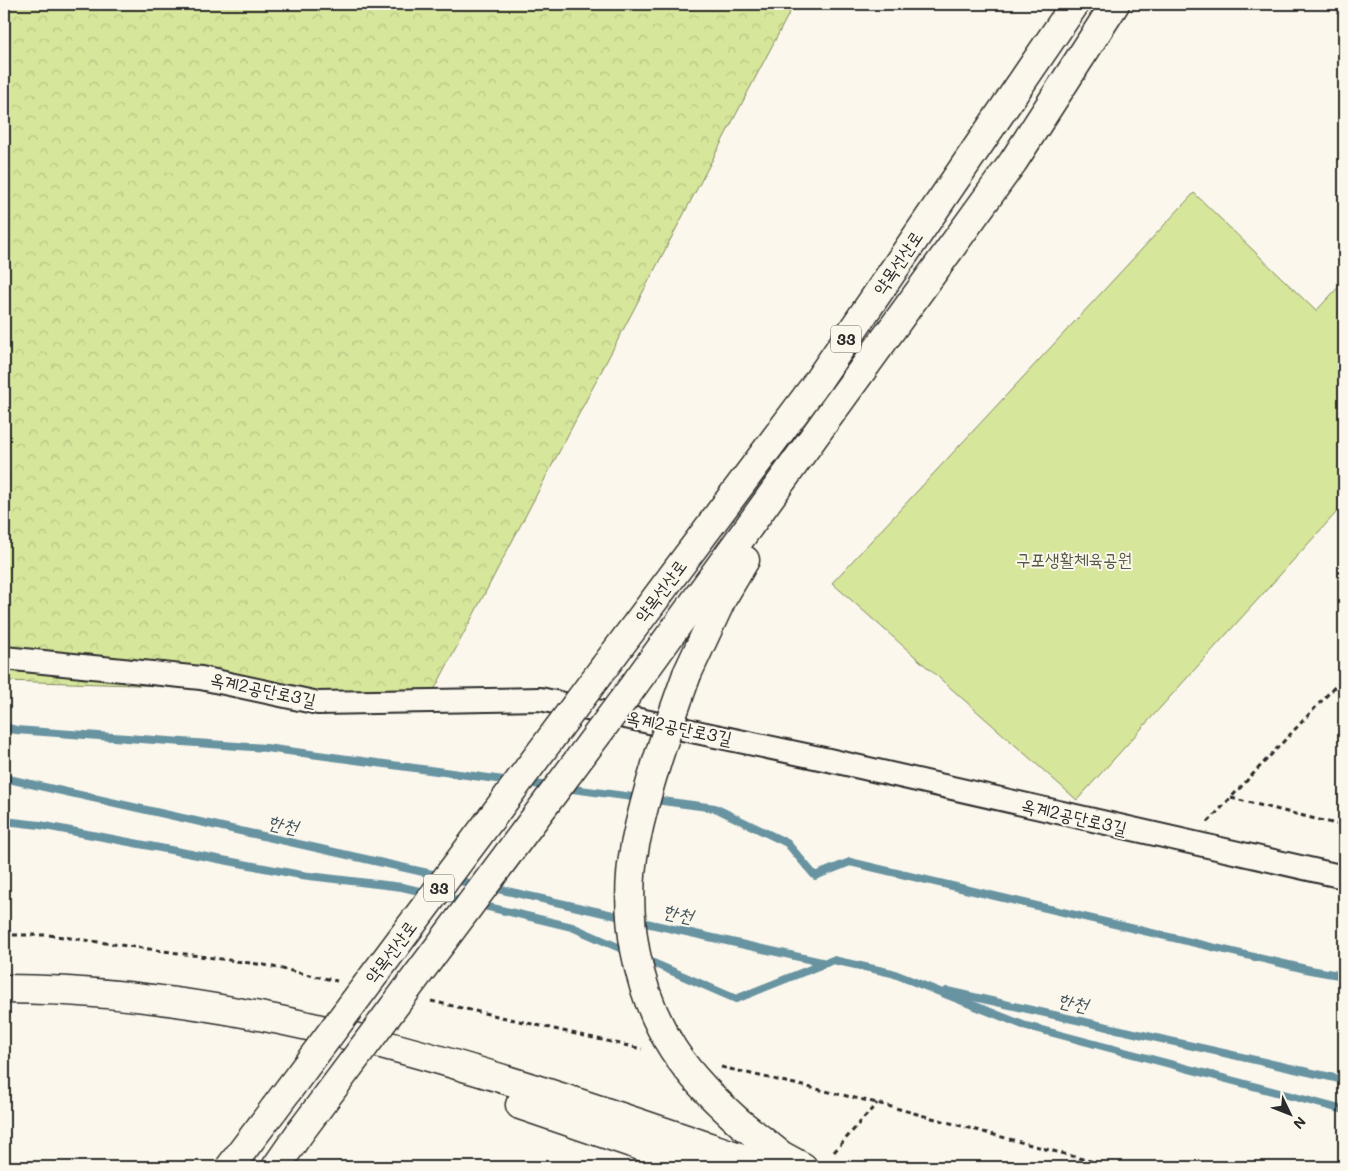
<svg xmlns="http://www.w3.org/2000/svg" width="1348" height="1171" font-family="Mali,'Poor Story',sans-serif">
<defs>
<pattern id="forest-crowns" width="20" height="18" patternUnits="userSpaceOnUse" patternTransform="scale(1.25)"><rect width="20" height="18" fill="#d6e69a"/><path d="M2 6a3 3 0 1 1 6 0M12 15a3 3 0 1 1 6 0" fill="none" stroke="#b8c585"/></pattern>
</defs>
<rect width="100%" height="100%" fill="#fbf7ec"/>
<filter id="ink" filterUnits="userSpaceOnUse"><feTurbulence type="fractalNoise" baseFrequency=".02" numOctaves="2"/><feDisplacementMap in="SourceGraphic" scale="10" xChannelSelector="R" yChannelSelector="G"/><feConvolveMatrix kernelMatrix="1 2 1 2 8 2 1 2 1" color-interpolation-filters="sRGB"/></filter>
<g filter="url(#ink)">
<polygon fill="url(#forest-crowns)" stroke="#808862" points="4,4 794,4 432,694 4,681"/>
<polygon fill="#d6e69a" stroke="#808862" points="1194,193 1316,311 1344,281 1344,504 1077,800 832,583"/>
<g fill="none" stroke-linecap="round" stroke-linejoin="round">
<g stroke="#6793a1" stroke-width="8">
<polyline points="4,727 16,730 266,748 511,781"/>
<polyline points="4,778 441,876"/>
<polyline points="525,783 551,786"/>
<polyline points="565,788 715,808 787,843 815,876 850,862 1310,970 1344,976"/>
<polyline points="4,821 40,825 301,875 402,887 428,893"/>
<polyline points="452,879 477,885"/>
<polyline points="489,887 626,918"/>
<polyline points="440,896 465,902"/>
<polyline points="476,904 572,927 629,952"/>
<polyline points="637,921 826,963"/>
<polyline points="644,959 736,999 833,960 892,973 1023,1025 1344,1110"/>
<polyline points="947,991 1344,1080"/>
</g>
<defs>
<polyline id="minor" points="4,658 201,678 318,703 540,699 829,760 1344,877"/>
<g id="trunk">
<polyline points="605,666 813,388 1075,4"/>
<polyline points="687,674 722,599 745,560"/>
<polyline points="629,692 1013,162 1115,4"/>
<path d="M4,989C268,990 521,1083 768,1167"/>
<polyline points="520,1105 702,1167"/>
<polyline points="739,1122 781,1155 803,1167"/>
<polyline points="230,1167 274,1109"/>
<polyline points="276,1167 301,1131"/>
</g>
</defs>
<use href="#minor" stroke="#2b2b2b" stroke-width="26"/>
<use href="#trunk" stroke="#2b2b2b" stroke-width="31"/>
<g stroke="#2b2b2b" stroke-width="3" stroke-dasharray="5 4" stroke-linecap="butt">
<polyline points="1231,798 1344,826"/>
<polyline points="1208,822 1344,677"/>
<polyline points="4,935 49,935 264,965 337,981"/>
<polyline points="431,1001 642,1049"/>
<polyline points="721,1067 877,1103 1112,1167"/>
<polyline points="834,1152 877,1103"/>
</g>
<use href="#minor" stroke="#fbf7ec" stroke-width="22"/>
<use href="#trunk" stroke="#fbf7ec" stroke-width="28"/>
<defs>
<g id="trunk-bridge">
<path d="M687,674C667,730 647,786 635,845C622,913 636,991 673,1049C691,1077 715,1100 739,1122"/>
<polyline points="274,1109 605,666"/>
<polyline points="301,1131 629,692"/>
</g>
</defs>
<use href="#trunk-bridge" stroke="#2b2b2b" stroke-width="31" stroke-linecap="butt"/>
<use href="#trunk-bridge" stroke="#fbf7ec" stroke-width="28"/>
</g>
</g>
<g text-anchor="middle" stroke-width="4" stroke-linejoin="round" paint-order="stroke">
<g fill="#fbf7ec" stroke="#696865" stroke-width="1">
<rect x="831" y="325.5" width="30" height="27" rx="4"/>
<rect x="424" y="874.5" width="30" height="27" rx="4"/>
</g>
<g font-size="16" font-weight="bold" fill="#2b2b2b">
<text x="846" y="345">33</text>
<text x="439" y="894">33</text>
</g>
<g font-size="18" fill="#2b2b2b" stroke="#fbf7ec">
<text transform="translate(898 263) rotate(-56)" y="6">약목선산로</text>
<text transform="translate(661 591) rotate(-53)" y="6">약목선산로</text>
<text transform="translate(263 690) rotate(12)" y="6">옥계2공단로3길</text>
<text transform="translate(679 728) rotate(12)" y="6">옥계2공단로3길</text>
<text transform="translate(1074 817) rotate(13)" y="6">옥계2공단로3길</text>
<text transform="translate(391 952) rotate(-53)" y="6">약목선산로</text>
</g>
<g font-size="18" fill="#565a47" stroke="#fbf7ec">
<text x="1074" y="566">구포생활체육공원</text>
</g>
<g font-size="19" font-style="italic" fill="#44565c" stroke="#fbf7ec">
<text transform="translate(283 824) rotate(13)" y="7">한천</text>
<text transform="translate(678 913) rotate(13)" y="7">한천</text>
<text transform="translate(1073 1002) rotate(13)" y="7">한천</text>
</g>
</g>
<rect width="1348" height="1171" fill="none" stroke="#fbf7ec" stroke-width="20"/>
<rect x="10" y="10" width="1328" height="1151" fill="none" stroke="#2b2b2b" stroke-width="2" filter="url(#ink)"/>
<g transform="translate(1290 1114) rotate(133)" stroke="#fbf7ec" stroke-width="4" paint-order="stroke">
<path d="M0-4L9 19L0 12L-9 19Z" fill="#2b2b2b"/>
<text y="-8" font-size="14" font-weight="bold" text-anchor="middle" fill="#2b2b2b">N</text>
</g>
</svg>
